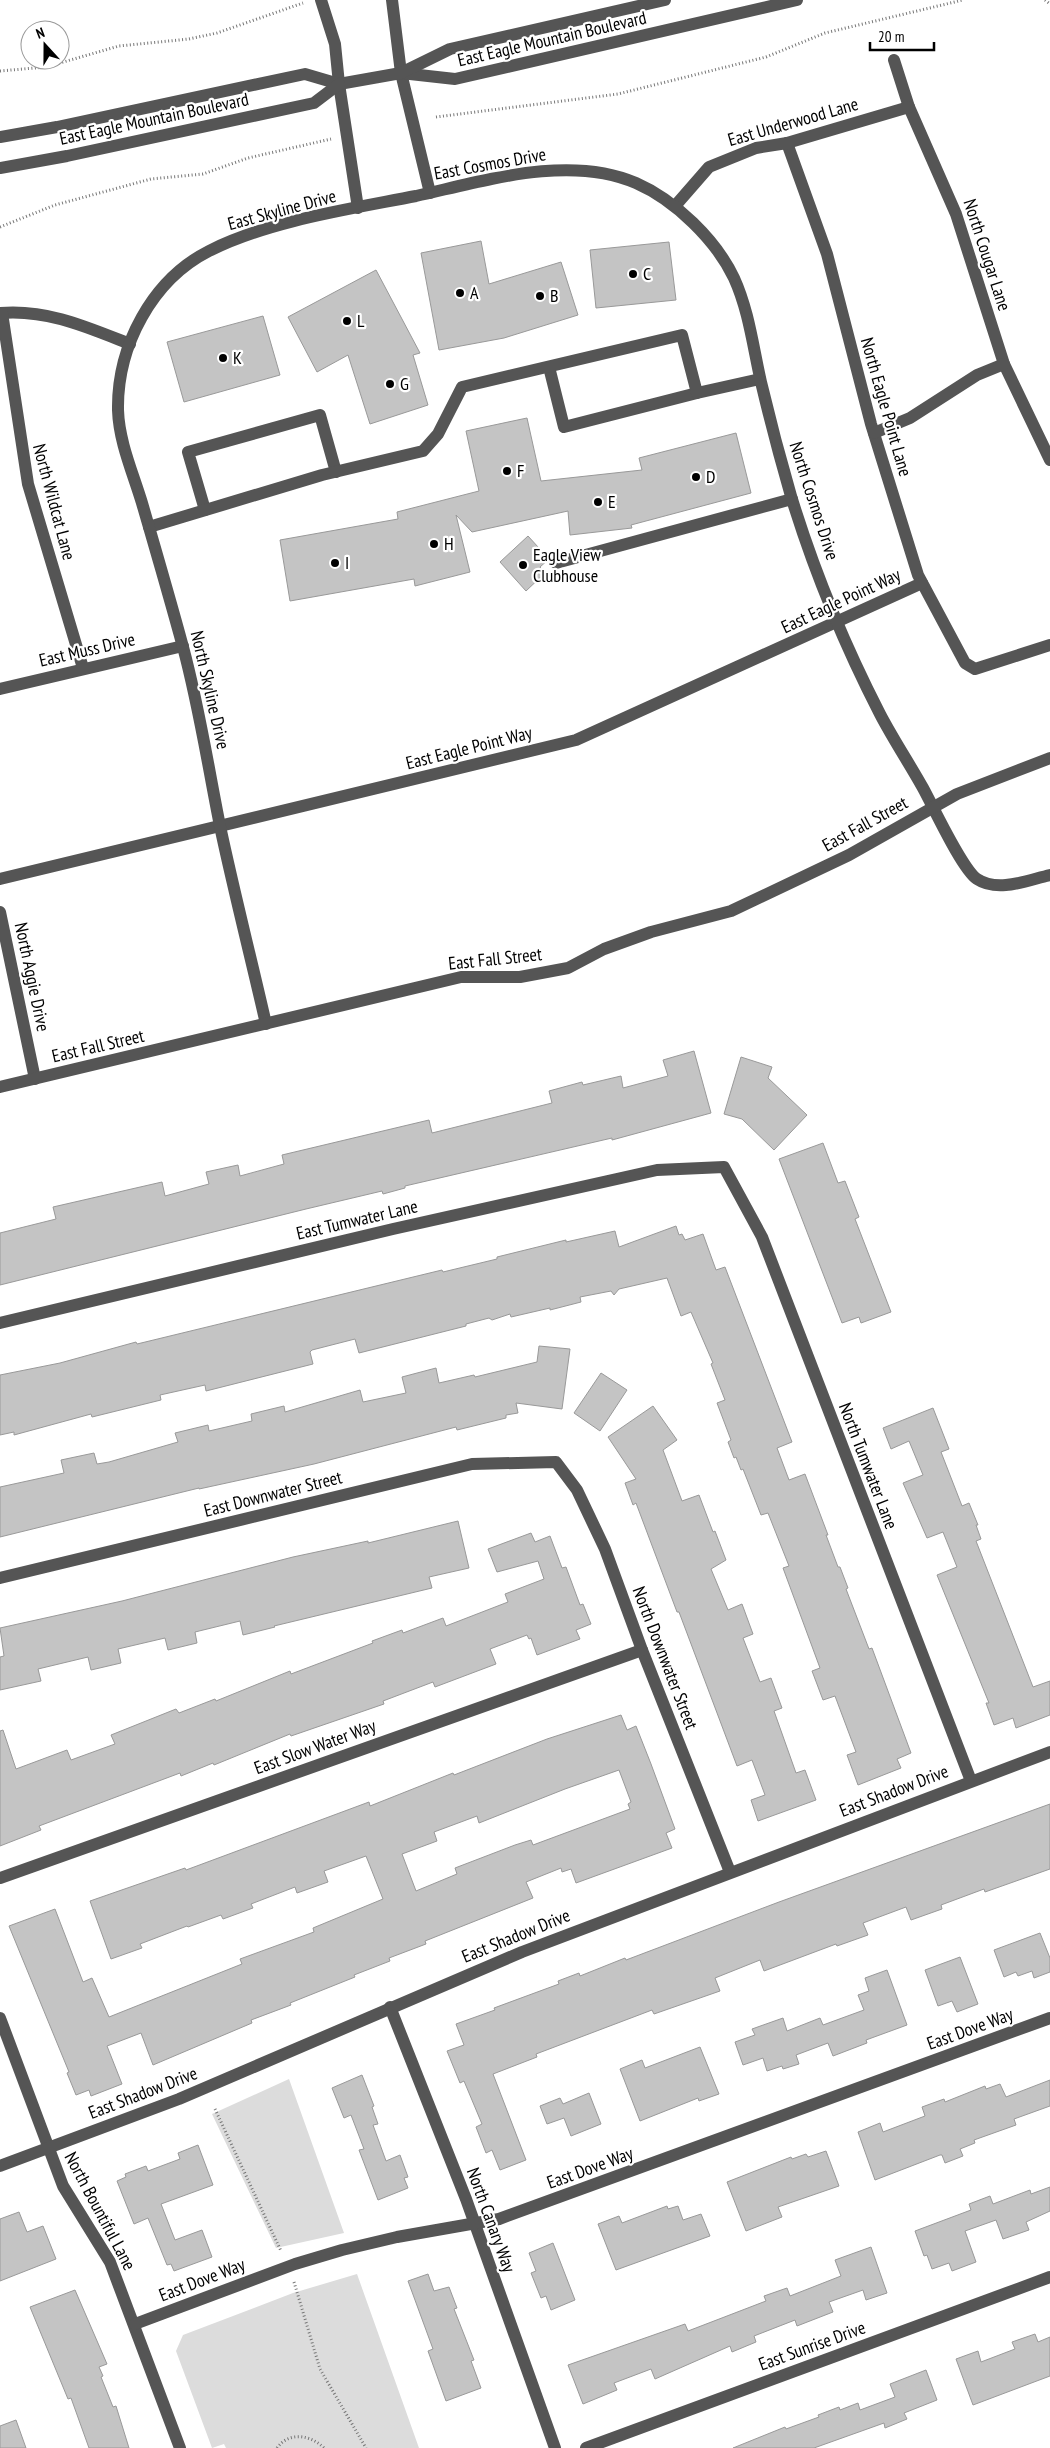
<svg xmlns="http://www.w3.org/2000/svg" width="1050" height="2448" font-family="'PT Sans Narrow',sans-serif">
<rect width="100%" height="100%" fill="#fff"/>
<g fill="#dcdcdc">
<polygon points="289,2079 344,2233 276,2248 212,2114"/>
<polygon points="357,2274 419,2448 226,2448 224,2444 212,2448 176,2351 183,2335 293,2293"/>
</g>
<g fill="#c4c4c4" stroke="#999" fill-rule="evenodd">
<polygon points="481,241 489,284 561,262 578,315 504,338 439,350 421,253"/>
<polygon points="669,242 676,300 596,308 590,250"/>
<polygon points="376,270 420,353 413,355 428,405 370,424 348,355 317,372 288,317"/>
<polygon points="263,316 280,375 184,402 167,342"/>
<polygon points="527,418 541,481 642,470 639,458 736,433 751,493 631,525 632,528 570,535 568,511 472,532 456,515 470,572 415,586 414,579 290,601 280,540 398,519 397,512 479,491 466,431"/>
<polygon points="528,536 549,559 540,567 545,573 526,591 500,562"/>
<polygon points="694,1051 711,1113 612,1140 612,1138 405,1186 405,1188 383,1194 382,1191 306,1209 0,1285 0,1233 56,1219 53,1207 162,1182 165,1196 209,1184 206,1172 238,1165 240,1176 284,1164 282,1155 429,1120 432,1133 552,1103 549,1091 582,1082 583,1085 621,1076 623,1088 668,1076 663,1060"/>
<polygon points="741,1057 772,1067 768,1078 807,1115 774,1150 742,1119 724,1114"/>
<polygon points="823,1143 838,1183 845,1181 859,1217 855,1219 891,1312 861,1323 859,1317 842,1323 779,1159"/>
<polygon points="676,1226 679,1235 682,1234 685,1240 703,1234 716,1270 725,1267 792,1442 777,1448 789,1480 805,1474 828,1535 826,1535 838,1567 840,1567 848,1588 846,1589 869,1649 872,1648 911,1753 897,1759 901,1768 858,1785 847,1755 856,1752 835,1696 823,1700 812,1671 820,1668 783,1568 789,1566 768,1513 761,1515 743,1469 741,1470 736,1457 734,1458 728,1442 731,1440 717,1403 725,1400 711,1364 713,1363 691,1312 681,1316 667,1278 619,1289 614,1295 611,1291 580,1297 581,1302 550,1310 550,1308 511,1317 510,1314 492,1320 489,1318 466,1324 466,1326 359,1353 355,1339 312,1350 310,1352 313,1364 206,1391 205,1385 160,1395 161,1400 92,1417 91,1414 14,1435 14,1432 0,1435 0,1375 60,1363 136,1342 137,1344 442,1270 443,1272 497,1259 497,1257 566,1240 566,1242 615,1231 619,1247"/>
<polygon points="539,1346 570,1349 562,1409 516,1403 518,1413 506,1415 506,1418 457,1430 456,1427 314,1464 199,1489 199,1488 0,1537 0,1487 64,1473 61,1460 94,1453 97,1464 109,1462 178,1442 175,1433 208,1425 209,1431 252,1421 251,1414 284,1406 285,1412 360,1390 363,1402 406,1393 402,1377 436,1368 439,1383 474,1375 475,1377 537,1362"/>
<polygon points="601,1373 627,1390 600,1431 574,1413"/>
<polygon points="653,1406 677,1440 663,1450 682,1501 699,1495 713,1532 715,1531 726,1560 711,1569 728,1610 742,1604 753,1634 743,1638 760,1682 771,1678 782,1708 774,1711 796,1773 805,1770 816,1800 758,1821 751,1800 765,1795 752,1760 737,1766 679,1612 677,1612 636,1503 633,1505 625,1483 636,1479 608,1437"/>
<polygon points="933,1408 949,1449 941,1452 962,1506 969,1503 978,1525 976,1525 981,1539 976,1541 1033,1687 1050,1681 1050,1715 1016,1728 1013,1718 994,1725 986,1703 989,1703 937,1575 957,1567 943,1532 927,1538 903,1483 923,1475 909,1441 891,1449 883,1428"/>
<polygon points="458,1521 469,1568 429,1577 432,1588 274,1626 275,1627 243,1635 240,1621 195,1632 197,1643 168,1650 165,1638 118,1649 121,1663 91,1670 88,1657 38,1669 41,1681 0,1690 0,1657 4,1656 0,1628 122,1601 293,1557 368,1541 368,1543"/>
<polygon points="531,1533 535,1542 550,1536 562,1568 566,1567 580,1605 583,1604 591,1624 576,1630 580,1639 537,1655 531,1638 529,1639 527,1635 490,1649 496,1664 435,1687 433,1682 383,1701 384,1704 291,1736 290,1734 214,1765 213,1763 181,1776 180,1773 39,1826 41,1830 0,1846 0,1731 3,1730 16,1769 67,1750 71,1760 115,1744 111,1735 176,1709 179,1713 215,1699 216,1701 290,1671 291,1674 373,1643 372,1641 402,1630 403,1633 443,1618 446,1626 508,1602 505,1594 544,1579 538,1561 497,1572 488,1549"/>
<path d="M621,1715L627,1730L636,1726L651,1764L675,1829L666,1833L672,1848L576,1883L571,1869L562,1872L561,1868L526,1882L533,1898L425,1941L426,1944L389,1958L390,1961L354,1975L355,1977L290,2003L291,2005L251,2020L252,2023L153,2065L141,2033L107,2046L122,2084L91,2096L89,2090L76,2095L67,2073L69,2072L9,1926L55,1909L83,1982L92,1978L109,2017L242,1964L240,1959L314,1932L313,1928L383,1899L366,1856L324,1871L328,1882L297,1893L295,1887L251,1904L253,1908L223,1919L221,1915L188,1927L187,1926L140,1944L142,1948L111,1959L90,1901L185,1868L186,1870L369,1802L370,1806L453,1773L454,1775L547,1739ZM619,1770L631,1802L628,1804L630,1809L533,1845L531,1840L515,1845L455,1868L457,1874L416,1891L402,1854L437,1841L434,1832L477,1816L479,1823L565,1789Z"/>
<polygon points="1050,1804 1050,1869 985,1892 984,1889 941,1905 942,1909 911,1920 906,1907 863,1923 868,1935 837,1946 836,1944 764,1971 760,1960 715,1978 720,1991 654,2014 652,2010 536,2054 537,2057 493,2074 526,2160 500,2170 492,2150 486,2153 476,2127 482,2124 464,2081 460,2083 447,2051 464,2045 456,2024 495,2010 494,2008 559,1984 558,1981 579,1973 580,1976 625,1958 626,1960 779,1902"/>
<polygon points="1040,1933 1050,1958 1050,1972 1034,1978 1032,1971 1018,1976 1016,1972 1004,1977 994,1950"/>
<polygon points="960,1957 978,2004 957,2012 952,2001 938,2006 925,1970"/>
<polygon points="887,1970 907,2025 866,2040 867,2043 833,2056 828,2043 796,2055 799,2064 783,2069 782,2066 767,2071 763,2058 743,2065 735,2042 755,2035 752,2029 783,2018 787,2031 820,2018 823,2025 864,2010 858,1995 869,1991 865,1978"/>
<polygon points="700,2047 719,2094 699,2101 698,2098 640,2121 620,2069 642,2060 645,2068"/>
<polygon points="362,2075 374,2106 372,2107 378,2124 373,2125 386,2161 400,2155 408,2177 404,2178 408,2188 378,2200 359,2150 364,2149 351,2115 344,2118 332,2088"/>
<polygon points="1050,2080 1050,2106 1014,2119 1016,2125 974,2140 975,2143 960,2149 963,2156 945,2163 942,2155 940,2155 875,2180 858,2132 880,2123 883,2132 925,2116 922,2107 944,2099 945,2102 985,2086 986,2089 1000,2084 1006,2097"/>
<polygon points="589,2093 601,2124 571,2136 564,2118 547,2124 540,2106 560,2098 563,2104"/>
<polygon points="198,2145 213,2185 161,2204 175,2240 202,2230 212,2257 174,2271 171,2264 167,2265 148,2218 134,2224 117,2181 126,2177 125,2174 146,2166 148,2171 180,2159 178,2153"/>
<polygon points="826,2151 839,2186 778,2207 782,2217 746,2231 727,2182 791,2157 792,2159 806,2154 808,2157"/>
<polygon points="1050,2187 1050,2211 1026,2222 1029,2230 1003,2239 996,2220 965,2231 976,2262 952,2271 949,2263 932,2269 927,2255 924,2256 915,2231 971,2210 969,2204 990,2196 993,2204 1030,2190 1031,2194"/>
<polygon points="667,2206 668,2209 678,2206 683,2220 701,2214 710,2236 616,2270 598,2224 619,2216 622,2223"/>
<polygon points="19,2212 27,2232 43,2226 56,2259 0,2281 0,2219"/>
<polygon points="553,2243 575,2300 551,2310 546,2296 541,2298 531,2273 536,2271 529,2253"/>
<polygon points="871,2247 887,2293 866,2300 863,2290 829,2302 833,2312 797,2326 795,2320 754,2336 756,2342 732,2352 730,2346 655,2379 651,2369 614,2383 617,2390 583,2404 568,2365 685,2324 688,2331 766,2301 764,2296 787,2288 790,2296 841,2276 835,2260"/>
<polygon points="428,2274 434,2291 449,2287 457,2308 454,2309 474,2360 471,2361 481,2388 446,2401 428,2351 433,2349 408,2281"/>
<polygon points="75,2290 107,2364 99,2367 103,2376 101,2377 113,2407 116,2406 129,2448 89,2448 71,2398 68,2399 30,2307"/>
<polygon points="1035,2334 1038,2342 1050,2337 1050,2376 973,2405 956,2359 978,2351 981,2362 1015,2349 1012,2342"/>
<polygon points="926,2370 937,2400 904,2413 907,2419 885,2428 884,2423 814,2448 733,2448 785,2427 786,2429 819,2417 818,2415 839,2407 840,2410 858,2403 860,2410 895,2397 890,2384"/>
<polygon points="16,2420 26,2448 0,2448 0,2426"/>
</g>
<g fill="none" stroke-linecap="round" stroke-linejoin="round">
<g stroke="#777" stroke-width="3" stroke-dasharray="1 2.5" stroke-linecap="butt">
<polyline points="1045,0 1050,4"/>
<polyline points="0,71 46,67 119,46 189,39 217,33 303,3"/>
<polyline points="436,117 618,94 766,57 825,33 963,0"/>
<polyline points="0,227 55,205 151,179 203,174 248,158 331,139"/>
<polyline points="215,2109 281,2251"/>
<polyline points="294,2282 320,2369 366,2448"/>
<path d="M277,2448C289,2431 311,2435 324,2448"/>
</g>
<g stroke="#555" stroke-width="12">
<polyline points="321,0 335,44 339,84 358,208"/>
<polyline points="392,0 401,73 430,193"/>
<polyline points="894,60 909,107 956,214 1004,364 1050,460"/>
<polyline points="401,73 455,79 797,0"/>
<polyline points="0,137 57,127 305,74 339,84 401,73 450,49 665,0"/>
<polyline points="787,143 827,254 871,424 918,575 965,663 975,669 1050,645"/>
<polyline points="0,168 67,156 314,103 339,84"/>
<polyline points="675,206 709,167 756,148 787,143 909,107"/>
<path d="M0,313C47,309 87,327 130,344"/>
<polyline points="2,313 28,484 83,668"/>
<polyline points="549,367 564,427 697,393"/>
<polyline points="874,433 910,418 977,375 1004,364"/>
<polyline points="205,510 188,452 320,415 336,472"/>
<polyline points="149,527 322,475 423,451 438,434 462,387 682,335 697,393 760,379"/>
<polyline points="556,563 792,499"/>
<polyline points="0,689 183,646"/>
<polyline points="0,879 576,740 922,583"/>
<polyline points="0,912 35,1079"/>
<path d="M266,1024C251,958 234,892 220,826C208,766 199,706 183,647C170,599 156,551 142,503C133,473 119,442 118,410C117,346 152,280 209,251C268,221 350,209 416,196C484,181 569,154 636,183C675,200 716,240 734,278C749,311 753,347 761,382C770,420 780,458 791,496C814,571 844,644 880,714C893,739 909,763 923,788C934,808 962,869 977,879C998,893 1028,880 1050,875"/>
<polyline points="0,1087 461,977 520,977 568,968 604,949 651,932 731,911 849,855 957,794 1050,758"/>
<polyline points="0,1323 393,1229 657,1170 724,1167 762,1237 971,1781"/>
<polyline points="0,1578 472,1464 556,1462 577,1490 605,1549 642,1650 730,1872"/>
<polyline points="0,1878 642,1650"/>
<polyline points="390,2007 466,2199 555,2448"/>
<polyline points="0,2018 63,2186 110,2262 180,2448"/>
<polyline points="0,2166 179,2099 522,1952 1050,1752"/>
<polyline points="135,2324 295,2264 342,2250 397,2237 499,2219 1050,2018"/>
<polyline points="586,2448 1050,2277"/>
</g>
</g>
<g fill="#000" stroke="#fff" stroke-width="2">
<circle cx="633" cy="274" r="5"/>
<circle cx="460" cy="293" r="5"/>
<circle cx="540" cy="296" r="5"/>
<circle cx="347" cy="321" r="5"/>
<circle cx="223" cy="358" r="5"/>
<circle cx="390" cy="384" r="5"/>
<circle cx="507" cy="471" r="5"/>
<circle cx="696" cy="477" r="5"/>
<circle cx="598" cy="502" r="5"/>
<circle cx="434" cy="544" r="5"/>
<circle cx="335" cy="563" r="5"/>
<circle cx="523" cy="565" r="5"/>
</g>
<g text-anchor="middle" stroke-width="4.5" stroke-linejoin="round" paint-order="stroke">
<g font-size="18" fill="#000" stroke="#fff">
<text transform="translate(552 39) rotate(-13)" y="6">East Eagle Mountain Boulevard</text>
<text transform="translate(154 119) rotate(-12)" y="6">East Eagle Mountain Boulevard</text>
<text transform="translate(793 122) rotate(-16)" y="6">East Underwood Lane</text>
<text transform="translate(490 164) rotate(-10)" y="6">East Cosmos Drive</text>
<text transform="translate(282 210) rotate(-15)" y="6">East Skyline Drive</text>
<text transform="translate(987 255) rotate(72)" y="6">North Cougar Lane</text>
<text transform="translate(886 407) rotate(74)" y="6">North Eagle Point Lane</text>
<text transform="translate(814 501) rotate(72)" y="6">North Cosmos Drive</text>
<text transform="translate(54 502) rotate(75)" y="6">North Wildcat Lane</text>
<text transform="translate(841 601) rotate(-25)" y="6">East Eagle Point Way</text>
<text transform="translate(87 650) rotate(-13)" y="6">East Muss Drive</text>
<text transform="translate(210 690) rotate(77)" y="6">North Skyline Drive</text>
<text transform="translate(469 748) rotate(-14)" y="6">East Eagle Point Way</text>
<text transform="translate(865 824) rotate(-29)" y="6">East Fall Street</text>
<text transform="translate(495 959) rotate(-6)" y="6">East Fall Street</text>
<text transform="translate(32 977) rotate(78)" y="6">North Aggie Drive</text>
<text transform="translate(98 1046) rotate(-13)" y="6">East Fall Street</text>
<text transform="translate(357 1220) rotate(-13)" y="6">East Tumwater Lane</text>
<text transform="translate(868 1466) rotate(69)" y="6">North Tumwater Lane</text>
<text transform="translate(273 1494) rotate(-14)" y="6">East Downwater Street</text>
<text transform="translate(665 1658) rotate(69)" y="6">North Downwater Street</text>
<text transform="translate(315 1747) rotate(-20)" y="6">East Slow Water Way</text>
<text transform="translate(894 1791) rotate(-21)" y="6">East Shadow Drive</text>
<text transform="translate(516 1936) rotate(-22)" y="6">East Shadow Drive</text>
<text transform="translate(970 2029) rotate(-20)" y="6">East Dove Way</text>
<text transform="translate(143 2093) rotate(-21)" y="6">East Shadow Drive</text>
<text transform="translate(590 2168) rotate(-20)" y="6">East Dove Way</text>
<text transform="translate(100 2211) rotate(62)" y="6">North Bountiful Lane</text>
<text transform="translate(491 2220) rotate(70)" y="6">North Canary Way</text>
<text transform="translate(202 2280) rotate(-21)" y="6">East Dove Way</text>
<text transform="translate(812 2346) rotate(-20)" y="6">East Sunrise Drive</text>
</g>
<g font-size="18" fill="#000" stroke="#fff" text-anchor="start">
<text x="643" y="280">C</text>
<text x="470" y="299">A</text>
<text x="550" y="302">B</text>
<text x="357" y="327">L</text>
<text x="233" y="364">K</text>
<text x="400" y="390">G</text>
<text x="517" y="477">F</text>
<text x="706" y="483">D</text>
<text x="608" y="508">E</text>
<text x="444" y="550">H</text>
<text x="533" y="561">Eagle View<tspan x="533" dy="21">Clubhouse</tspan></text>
<text x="345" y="569">I</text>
</g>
</g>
<g transform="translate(45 45) rotate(339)"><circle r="24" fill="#ffffff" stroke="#999999"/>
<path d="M0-4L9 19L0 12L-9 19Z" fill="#000000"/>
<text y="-8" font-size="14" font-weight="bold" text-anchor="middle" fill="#000000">N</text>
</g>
<path d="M870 42v8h64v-8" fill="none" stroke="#000000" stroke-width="2.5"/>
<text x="878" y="42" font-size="15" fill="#000000" stroke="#ffffff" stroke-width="4" paint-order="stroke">20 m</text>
</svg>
